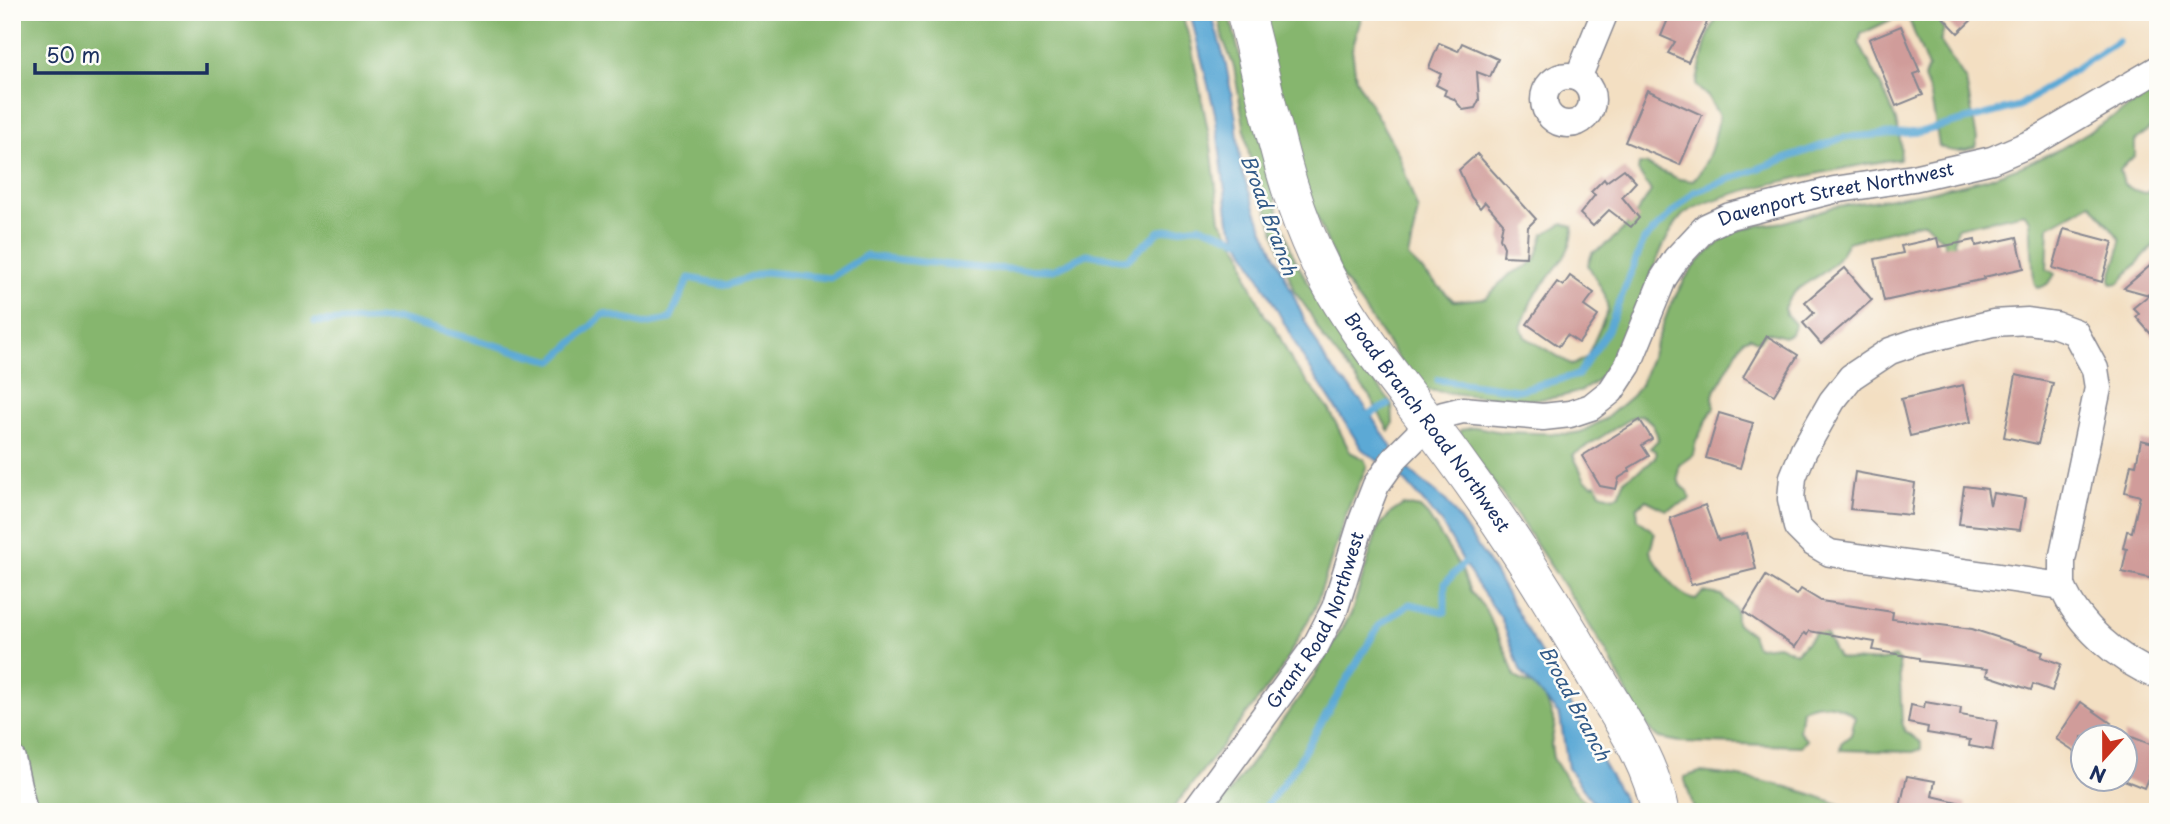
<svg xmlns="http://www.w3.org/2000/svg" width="2170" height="824" font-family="'Playpen Sans',sans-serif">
<rect width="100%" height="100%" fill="#fdfcf7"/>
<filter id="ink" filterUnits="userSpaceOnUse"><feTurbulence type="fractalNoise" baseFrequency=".0143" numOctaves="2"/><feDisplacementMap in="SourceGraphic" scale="14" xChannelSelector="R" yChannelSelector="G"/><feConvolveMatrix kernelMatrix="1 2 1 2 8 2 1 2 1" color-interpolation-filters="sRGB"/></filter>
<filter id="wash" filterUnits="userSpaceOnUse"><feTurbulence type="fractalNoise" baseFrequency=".00686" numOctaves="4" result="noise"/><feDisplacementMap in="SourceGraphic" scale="28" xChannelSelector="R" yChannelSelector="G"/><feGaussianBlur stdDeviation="1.57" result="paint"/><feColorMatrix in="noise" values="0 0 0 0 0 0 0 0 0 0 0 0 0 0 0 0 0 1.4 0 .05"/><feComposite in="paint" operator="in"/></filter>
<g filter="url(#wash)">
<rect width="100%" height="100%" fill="#f3dfc2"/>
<g fill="#86b66e" stroke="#507266" stroke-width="2" fill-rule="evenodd">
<polygon points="12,12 1181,12 1190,40 1211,146 1220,220 1242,252 1248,279 1265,316 1275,327 1293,364 1329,409 1350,452 1364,459 1367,466 1349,506 1315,608 1279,673 1170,812 35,812 12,703"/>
<polygon points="1218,12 1229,12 1277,208 1294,258 1339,336 1392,404 1393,424 1389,431 1370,397 1323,338 1308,310 1294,291 1249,155 1234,67 1223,39"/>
<path d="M1259,12H1363L1352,49L1356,79L1398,153L1418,211L1408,257L1454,301L1486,298L1510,274L1528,266L1536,259L1544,234L1563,223L1573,226C1574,257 1546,275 1532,300C1528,308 1525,318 1521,327L1525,337L1573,365L1587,357L1608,310L1605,295L1588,265L1592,253C1618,240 1636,216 1651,191L1638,171L1639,164H1645L1679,179L1693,181C1709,163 1715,140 1719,116L1708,97L1696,86L1706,41L1719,12H1931L1944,29L1940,41L1966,81L1977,139L1975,147C1962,153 1951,153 1939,146L1931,96L1924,78L1928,68L1908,17L1901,15L1861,34L1859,43C1875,76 1906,123 1900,159C1865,163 1700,194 1681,217C1664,236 1652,274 1642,298C1631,324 1618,362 1596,381C1561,413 1469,394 1425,390L1415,383L1342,277L1305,189Z"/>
<path d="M2158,90V122L2135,141V155L2120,170L2124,184L2137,192L2146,193L2158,184V248L2153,246L2119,283L2112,284L2110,280L2120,248V239L2091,203L2049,226L2047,269L2055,274C2051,282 2046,287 2037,288L2034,282L2030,220L2024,213L1957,228L1954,240L1961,270L1951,273L1944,241L1924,222L1848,242C1843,251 1839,259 1831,266C1814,283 1796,282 1784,308L1786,314L1795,324L1791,334L1784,337L1767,332L1758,342L1750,337L1743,340L1713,395L1714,407L1696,441L1693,455L1679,465C1678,476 1676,486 1688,491L1690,498L1688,501L1666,510L1646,500L1637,508L1638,519L1655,533L1650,551L1652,556C1663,571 1676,597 1696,600L1703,592L1721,595L1736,610V623L1751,634L1755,645L1759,647L1778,645L1796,653L1818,630L1825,633L1838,658C1857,661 1876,663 1895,657L1899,660L1902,722L1905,731L1921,743V749L1913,752L1840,750L1841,743L1851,735L1855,717C1840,704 1821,700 1802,709L1799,731L1807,740L1801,746L1680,742L1660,738L1651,731L1633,705L1607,653L1576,604L1518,517L1460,436V430L1477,427L1501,432L1569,434L1581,432L1605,419L1632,396L1641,384L1670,306L1685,279L1697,263L1730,233L1754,226L1784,222L1833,207L1924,193L1986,179L2022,166L2060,149ZM1641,415C1650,419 1657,430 1658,440L1650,448L1655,451L1656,456L1650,463L1624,480L1620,494L1614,497L1600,493L1596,484L1592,485L1585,480L1573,455L1628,420Z"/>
<polygon points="1403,505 1420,508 1428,516 1462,570 1469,589 1485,609 1507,654 1515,677 1542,690 1555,723 1551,745 1553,758 1569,784 1594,812 1215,812 1310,683 1351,614 1378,528 1391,513"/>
<path d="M1700,772C1753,777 1808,789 1856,812H1695L1684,777Z"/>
</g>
<polygon fill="#5ca9d5" stroke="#3c6c9a" stroke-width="2" points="1190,12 1211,12 1226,65 1236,119 1241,169 1259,219 1305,321 1327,363 1362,402 1404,466 1447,502 1489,563 1622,796 1626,812 1600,812 1568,768 1560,716 1521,672 1501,618 1474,580 1441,522 1405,481 1362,449 1302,356 1229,221 1215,113"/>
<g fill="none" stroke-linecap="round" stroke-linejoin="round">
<g stroke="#5ca9d5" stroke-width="7">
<polyline points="315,322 399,319 553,361 604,314 644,324 670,319 689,278 727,285 765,272 830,278 865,256 980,268 1053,270 1087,254 1127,260 1160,231 1201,226 1240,240 1245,236"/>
<polyline points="1438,380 1518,390 1578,375 1608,330 1644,240 1694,192 1845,137 1920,132 2019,106 2118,41"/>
<polyline points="1364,417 1388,405"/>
<polyline points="1262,812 1295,767 1380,624 1410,604 1445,612 1445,583 1471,556"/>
</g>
</g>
<g id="blocks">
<g fill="#d09c9a">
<polygon points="1671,12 1712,12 1688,62 1668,53 1675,42 1661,36"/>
<polygon points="1938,12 1980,12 1958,33"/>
<polygon points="1901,26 1920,72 1914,74 1923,95 1896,106 1869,39"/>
<polygon points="1439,43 1458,51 1462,43 1498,59 1490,77 1477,72 1479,100 1475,108 1463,110 1454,99 1444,95 1446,90 1436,85 1441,74 1429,68"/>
<polygon points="1647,90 1702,115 1680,165 1625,142"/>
<polygon points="1477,154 1536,219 1528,227 1526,257 1503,256 1504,247 1500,238 1503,223 1485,202 1480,208 1471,197 1459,170"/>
<polygon points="1624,169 1636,182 1622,197 1639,218 1631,227 1609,210 1593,226 1580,214 1595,195 1591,192 1604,179 1606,182"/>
<polygon points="2064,229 2113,242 2102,282 2053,268"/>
<polygon points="2017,237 2024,268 1984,277 1985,279 1884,301 1875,259 1903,253 1901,246 1937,238 1939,247 1975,240 1976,246"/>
<polygon points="2158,259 2158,342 2136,317 2139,314 2133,308 2149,295 2124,288"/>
<polygon points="1845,268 1872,300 1821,344 1803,323 1814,313 1805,302"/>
<polygon points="1570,276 1594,293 1584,306 1598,316 1579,343 1567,335 1559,346 1527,324 1557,282 1563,286"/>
<polygon points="1767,336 1798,355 1774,395 1743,377"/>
<polygon points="2016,375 2053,383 2038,444 2004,437"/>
<polygon points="1963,385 1971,422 1910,436 1901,399"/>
<polygon points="1719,413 1753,423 1740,468 1706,458"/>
<polygon points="1640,420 1652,439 1642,445 1649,456 1629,468 1630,471 1619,478 1616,489 1600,486 1582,456"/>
<polygon points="2141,440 2158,444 2158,580 2122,572 2127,549 2123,548 2127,531 2132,532 2140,496 2125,492 2131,464 2136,465"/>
<polygon points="1855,472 1915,483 1911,515 1850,509"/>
<polygon points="1964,486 1987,489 1990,505 1993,493 2025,498 2020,530 1959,524"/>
<polygon points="1705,505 1718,540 1747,533 1756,569 1691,585 1670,518"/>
<polygon points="1766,576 1797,595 1801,589 1821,601 1893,612 1892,619 1972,629 2043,652 2041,657 2061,664 2052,691 2033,684 2031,690 1986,675 1988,669 1919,661 1919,658 1873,650 1875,642 1809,631 1807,635 1804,633 1795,647 1744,612"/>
<polygon points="1925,702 1961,708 1960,715 1997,721 1992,750 1969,746 1970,740 1927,733 1928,727 1908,723 1911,705 1924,708"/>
<polygon points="2081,702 2111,723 2102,737 2082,737 2082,756 2056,739"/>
<polygon points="2124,734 2158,747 2158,753 2144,788 2124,780"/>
<polygon points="1907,776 1935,781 1932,796 1966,804 1965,812 1899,812"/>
</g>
</g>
</g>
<g filter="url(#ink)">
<use href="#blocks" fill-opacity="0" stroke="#878790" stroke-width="2"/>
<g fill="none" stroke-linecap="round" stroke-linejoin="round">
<defs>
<g id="minor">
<circle cx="1568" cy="100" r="24"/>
<polyline points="1578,78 1605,12"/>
<polygon points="2028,321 2056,325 2075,332 2095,369 2098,388 2062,560 2062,586 1830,553 1813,543 1797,527 1791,499 1793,477 1804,450 1832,401 1851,377 1890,351 1916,342 1993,323"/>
<path d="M2062,586C2078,625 2118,660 2158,676"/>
<polyline points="12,759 24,812"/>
<path id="s1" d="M1194,812L1316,645L1335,608L1362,521L1376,485L1396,457L1429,424L1443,415L1463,410L1543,417L1570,414L1591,407L1611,391L1628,365L1663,279L1676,259L1706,227L1730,216L1834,190L1913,178L1992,160L2034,142L2158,69"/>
</g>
<g id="secondary">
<path id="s2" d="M1245,12C1270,106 1284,204 1333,289C1367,348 1413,401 1453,456C1506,528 1553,602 1597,679C1622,721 1651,762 1660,812"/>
</g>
</defs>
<use href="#minor" stroke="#878790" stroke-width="29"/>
<use href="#secondary" stroke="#878790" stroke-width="39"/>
<use href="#minor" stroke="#fff" stroke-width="26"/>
<use href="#secondary" stroke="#fff" stroke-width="37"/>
</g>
</g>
<g text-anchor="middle" stroke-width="5" stroke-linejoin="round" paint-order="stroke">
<g font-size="18" fill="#1b2f5e" stroke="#fdfcf7">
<text dy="6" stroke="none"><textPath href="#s1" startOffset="978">Davenport Street Northwest</textPath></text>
<text dy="6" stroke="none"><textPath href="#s2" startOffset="455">Broad Branch Road Northwest</textPath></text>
<text dy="6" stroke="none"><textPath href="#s1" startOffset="229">Grant Road Northwest</textPath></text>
</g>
<g font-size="19" font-style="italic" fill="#325a88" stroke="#fdfcf7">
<text transform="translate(1269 215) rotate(70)" y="7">Broad Branch</text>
<text transform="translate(1575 703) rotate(62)" y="7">Broad Branch</text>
</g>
</g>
<rect width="2170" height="824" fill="none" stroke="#fdfcf7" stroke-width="42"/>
<g transform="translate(2104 758) rotate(201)"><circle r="33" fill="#fdfcf7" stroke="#a3aaba" stroke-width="2"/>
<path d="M0-5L12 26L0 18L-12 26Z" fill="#c8321e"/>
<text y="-10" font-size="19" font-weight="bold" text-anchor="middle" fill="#1b2f5e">N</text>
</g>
<path d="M35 63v10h172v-10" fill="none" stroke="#1b2f5e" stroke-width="3.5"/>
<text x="46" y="63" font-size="21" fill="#1b2f5e" stroke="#fdfcf7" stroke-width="5" paint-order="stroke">50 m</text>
</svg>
